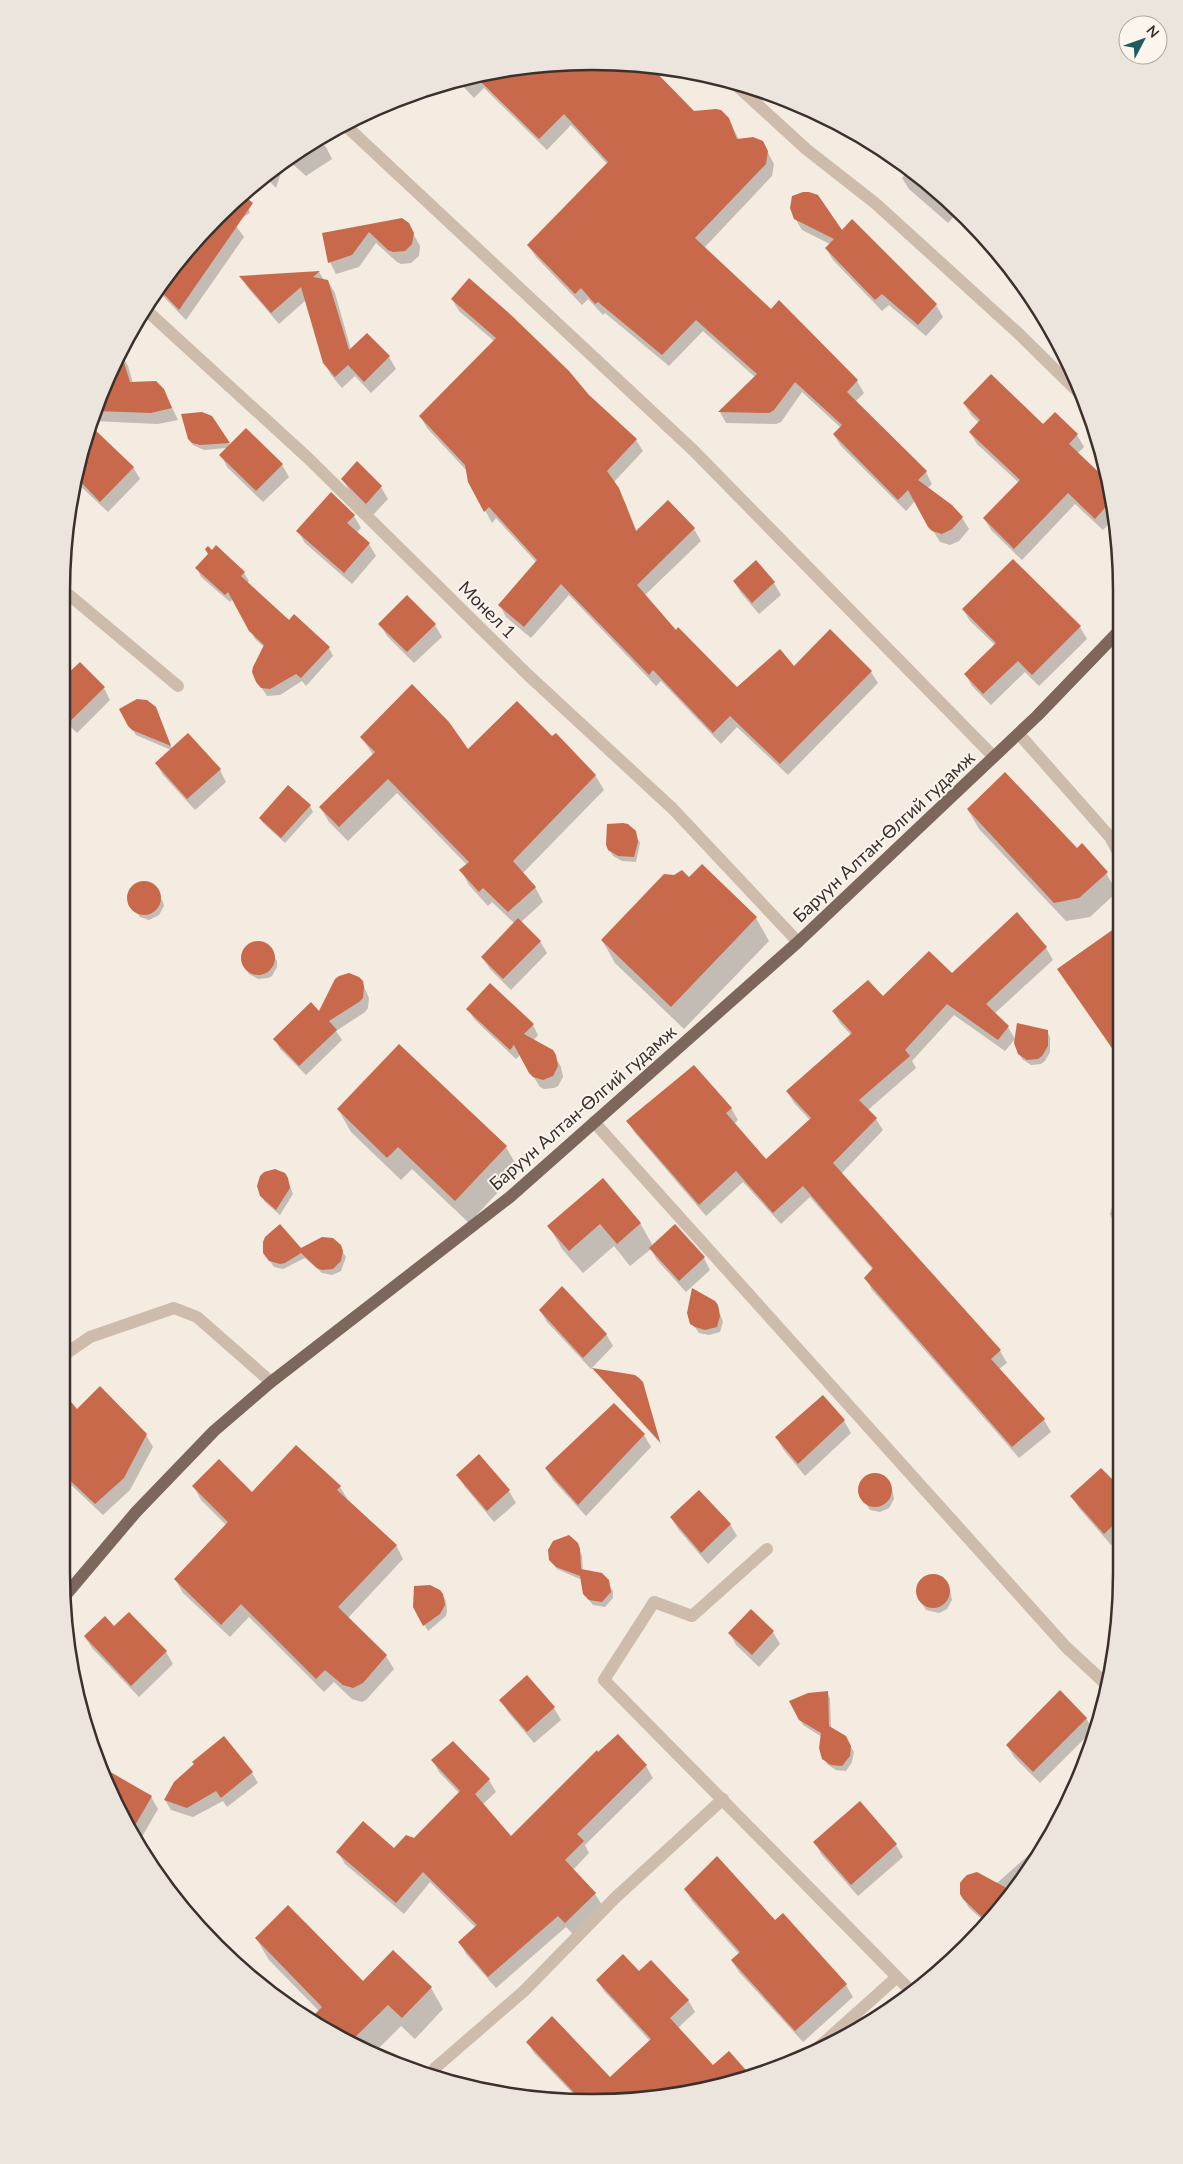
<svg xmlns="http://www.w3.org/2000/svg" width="1183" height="2164" font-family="Lato,sans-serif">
<rect width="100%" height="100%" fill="#f4ebe1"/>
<g fill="#0003">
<polygon points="534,66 693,113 728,118 739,140 762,142 774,164 772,176 704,248 771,311 779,302 857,381 864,393 855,402 926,472 932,484 928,488 962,518 969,529 959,541 950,545 940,542 915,501 906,511 841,446 834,435 841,428 802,392 781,422 776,424 726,423 720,412 755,377 703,331 669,366 605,313 603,315 588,299 582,305 536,257 529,246 608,165 571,125 547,150 484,88 474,98 456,79"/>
<polygon points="318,140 326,147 332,159 306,176 287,159"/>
<polygon points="285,161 276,188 264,176"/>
<polygon points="909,170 941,193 958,212 948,223 909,189 902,178"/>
<polygon points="243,195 250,213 234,223 244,237 186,320 163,296 159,289 193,242"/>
<polygon points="795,218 842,232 936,305 943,317 926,336 889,305 882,311 833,260 826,248 830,244 802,230"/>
<polygon points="408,224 420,246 419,256 411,263 401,264 397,262 376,243 359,267 336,274 330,262 323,234"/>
<polygon points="319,272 324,280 328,281 335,293 351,350 389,357 396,369 371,393 355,376 342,388 331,375 324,362 306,300 279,324 248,288 241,277"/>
<polygon points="452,299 588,395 636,440 643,451 613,483 625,502 637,532 668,502 694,529 701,541 644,596 676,632 737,689 794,667 830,631 871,672 878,683 788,775 737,727 721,744 661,681 656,686 569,595 531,638 506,617 500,605 536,562 496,518 492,523 469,481 467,471 427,428 420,416 494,341 459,311"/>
<polygon points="121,354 128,366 133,383 163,389 178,420 158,424 93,421"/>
<polygon points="964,403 1077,435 1084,447 1077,454 1108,482 1116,516 1103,530 1075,504 1022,560 991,530 984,518 1019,483 977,444 970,432 979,423 971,415"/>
<polygon points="212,418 230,445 282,465 289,477 263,502 227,467 221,455 227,448 204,450 193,445 189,439"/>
<polygon points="79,454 133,467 140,479 108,512 75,481"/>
<polygon points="343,480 381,487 388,499 373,515 350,492"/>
<polygon points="354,516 361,528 356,533 369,544 376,556 352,584 305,543 298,531"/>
<polygon points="756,562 774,583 781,595 759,614 741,593 734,581"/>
<polygon points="197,568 244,573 249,581 247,583 289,621 329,648 333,656 306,686 302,681 280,695 267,696 257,681 265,648 255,639 233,599 230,602 201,577"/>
<polygon points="963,609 1080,627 1087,639 1039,686 1025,672 991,705 972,686 966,675 995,645 970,621"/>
<polygon points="380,624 435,625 442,637 414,663 387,636"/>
<polygon points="104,688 110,700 77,733 62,718"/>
<polygon points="120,709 158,714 172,749 220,770 226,782 195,810 163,775 156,763 171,750 136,735"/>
<polygon points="361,737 468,751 552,738 595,775 604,790 522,874 535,887 543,902 521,922 540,941 547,953 511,990 490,969 483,958 515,924 492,902 488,906 469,885 461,870 467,865 397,793 348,841 329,822 320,807 374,756"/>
<polygon points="288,787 310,806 313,812 285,843 263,823 260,818"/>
<polygon points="968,810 1077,849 1106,873 1117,892 1090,917 1066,921 979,829"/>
<polygon points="635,832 640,843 636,862 622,861 613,856 607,845"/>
<polygon points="702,866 756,918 769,941 684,1029 615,963 602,940 689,879"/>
<polygon points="140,882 154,886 163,902 164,906 159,915 149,920 140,917 130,902 129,897 132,888"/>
<polygon points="1017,914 1046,948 1053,960 994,1014 1008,1027 1015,1039 1005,1051 954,1015 912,1061 916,1068 868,1110 876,1119 883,1130 841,1174 1000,1351 1007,1363 999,1369 1044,1420 1051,1432 1019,1458 872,1290 866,1278 873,1270 810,1197 781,1224 743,1182 706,1216 635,1133 628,1122 731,1108 738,1120 734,1124 766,1160 810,1120 794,1103 787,1091 851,1035 840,1023 833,1011 883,998 952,974"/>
<polygon points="259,942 268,946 277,961 277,967 272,976 268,978 258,979 249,974 243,963 243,953 249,945"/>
<polygon points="1119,946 1119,1059 1059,969"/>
<polygon points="362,982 369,998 368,1008 365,1012 336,1031 342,1040 306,1075 280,1049 275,1039 319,1013"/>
<polygon points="468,1009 533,1025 538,1035 533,1041 555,1056 561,1067 563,1077 558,1086 554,1088 544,1089 540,1087 520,1055 516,1059 474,1019"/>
<polygon points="1047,1031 1050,1037 1050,1052 1045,1061 1041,1064 1031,1065 1022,1059 1019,1053"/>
<polygon points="338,1109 506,1147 519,1170 469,1223 412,1169 401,1180 351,1132"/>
<polygon points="287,1178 293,1194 280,1215 265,1202 261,1195"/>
<polygon points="603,1179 640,1223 653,1246 704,1258 710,1270 686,1292 657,1260 651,1249 630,1266 614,1246 583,1273 562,1249 549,1226"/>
<polygon points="1119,1201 1119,1233 1110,1214 1113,1204"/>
<polygon points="336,1242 346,1257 341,1271 332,1275 322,1273 305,1258 283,1269 274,1267 267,1257"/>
<polygon points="717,1306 723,1322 720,1332 709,1335 699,1333 692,1323"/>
<polygon points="540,1310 606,1334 613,1346 591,1369 547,1322"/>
<polygon points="594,1369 642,1383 661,1444 597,1373"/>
<polygon points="822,1396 844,1421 851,1433 805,1476 783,1449 777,1437"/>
<polygon points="614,1404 644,1435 651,1447 586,1516 553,1480 546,1468"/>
<polygon points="77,1410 146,1435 153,1447 130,1490 103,1515 68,1482 61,1471"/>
<polygon points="479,1456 509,1491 516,1503 494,1522 465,1487 458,1475"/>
<polygon points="1101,1469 1120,1489 1120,1549 1114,1542 1111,1545 1079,1508 1072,1496"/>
<polygon points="871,1475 881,1476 892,1489 894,1499 889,1508 880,1512 870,1510 860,1495 860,1485 866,1477"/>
<polygon points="194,1487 252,1494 340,1487 348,1500 396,1545 403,1559 348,1618 386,1656 394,1669 366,1700 362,1702 352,1699 334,1682 324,1692 249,1617 230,1637 183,1593 175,1579 227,1526 201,1500"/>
<polygon points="671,1517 730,1524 737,1536 708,1564 678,1529"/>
<polygon points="577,1544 582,1556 583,1571 605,1577 613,1591 613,1598 605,1607 593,1605 584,1594 582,1580 557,1569 553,1563"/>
<polygon points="929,1576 939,1577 950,1590 952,1600 947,1609 939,1613 926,1610 917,1594 918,1586 924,1578"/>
<polygon points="442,1594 446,1601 447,1611 446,1616 428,1631 414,1607"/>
<polygon points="751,1611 773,1632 780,1644 759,1667 736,1645 730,1633"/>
<polygon points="114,1628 166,1652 173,1664 139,1697 92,1648 85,1637"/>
<polygon points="527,1677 554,1708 561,1720 534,1743 508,1712 501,1700"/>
<polygon points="827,1692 830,1698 831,1729 845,1737 854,1752 852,1762 846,1771 836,1770 827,1764 821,1753 822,1737 803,1725 790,1702"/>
<polygon points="1086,1718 1093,1730 1040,1783 1014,1757 1007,1745"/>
<polygon points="453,1743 489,1780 496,1792 482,1805 511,1838 646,1766 653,1778 585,1845 589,1853 573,1870 595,1894 602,1905 573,1934 566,1927 496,1988 466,1954 460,1942 476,1928 430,1882 404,1914 345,1864 338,1852 394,1850 414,1839 459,1793 439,1772 433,1761"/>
<polygon points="101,1768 151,1797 158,1809 139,1842 132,1837"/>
<polygon points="252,1773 258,1783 227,1807 223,1801 193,1817 171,1810 165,1800"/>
<polygon points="859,1803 896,1845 903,1857 858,1896 821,1854 815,1842"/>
<polygon points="1047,1839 1048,1841 1012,1896 965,1946 967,1941 985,1922 969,1908 961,1894 997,1883"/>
<polygon points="685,1889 775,1922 783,1915 846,1985 853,1997 803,2042 739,1972 732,1961 739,1954 692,1901"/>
<polygon points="256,1938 363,1983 431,1988 443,2009 415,2039 401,2026 373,2054 310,2020 319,2011 269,1960"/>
<polygon points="639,1973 688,2000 695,2012 678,2028 713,2067 748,2074 626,2102 581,2102 534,2053 527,2042 610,2079 650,2041 604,1991 597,1980"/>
</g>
<g fill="#c8694b">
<polygon points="556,62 649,65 694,111 716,109 721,110 729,118 737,139 753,137 763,141 768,151 766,164 695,238 771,309 779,300 858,380 847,392 927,471 918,480 952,505 963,517 952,529 942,534 932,531 928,527 908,490 898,500 833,434 842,425 795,382 774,410 769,413 718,412 757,374 696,320 662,355 598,302 595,304 581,288 575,294 527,245 608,162 564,114 539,139 475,76"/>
<polygon points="803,192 809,192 818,195 842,230 852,219 937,304 918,325 882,294 875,300 825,248 834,239 794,219 790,208 792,196"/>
<polygon points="243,195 253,203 179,310 159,289 193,242"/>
<polygon points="402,218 409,223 414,233 412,244 405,251 393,252 388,250 369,232 352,255 328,263 322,233"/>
<polygon points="320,271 313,277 328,280 349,350 367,333 390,356 364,382 348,365 335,377 323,363 301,287 271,313 239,276"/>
<polygon points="469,278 511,315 569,371 589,395 637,439 607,471 619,488 636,531 668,500 695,528 637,585 676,630 678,627 737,687 780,649 794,666 830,629 872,671 780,764 730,716 713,733 653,670 649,675 561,584 524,627 498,605 537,560 489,507 484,512 468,482 465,465 419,416 496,338 451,299"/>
<polygon points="121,353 130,382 156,381 164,389 172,408 151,413 97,411"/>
<polygon points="991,374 1043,424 1055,412 1078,434 1069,444 1107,480 1112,500 1095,519 1068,493 1014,549 983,518 1020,480 969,432 980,420 963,403"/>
<polygon points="202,412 212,416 230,443 200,445 192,443 188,439 181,414"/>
<polygon points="91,426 134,467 100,502 76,477 79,454"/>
<polygon points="246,428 283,464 256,491 219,455"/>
<polygon points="357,461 382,486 366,504 341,479"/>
<polygon points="331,492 355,515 347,523 370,543 344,573 296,531"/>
<polygon points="216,545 245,572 241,576 289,620 294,614 330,647 301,678 296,674 270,689 261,688 256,682 252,672 253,667 264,645 249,631 228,592 225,595 195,568 208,554 205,549 208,546 212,550"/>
<polygon points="1013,559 1081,626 1032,675 1018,661 983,694 964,674 996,643 962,609"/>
<polygon points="756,560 775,582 752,603 733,581"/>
<polygon points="407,595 436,624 407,652 378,624"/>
<polygon points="80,662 105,687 62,729 62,679"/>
<polygon points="412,684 449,722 468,749 517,701 552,736 556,733 596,775 513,861 536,887 508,912 483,888 479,892 459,870 469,862 388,779 339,827 319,807 375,752 360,737"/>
<polygon points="137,699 147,700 156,707 171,746 132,730 128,726 119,709"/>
<polygon points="188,733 221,769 187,799 155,763"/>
<polygon points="1005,772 1077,848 1082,843 1108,872 1079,898 1054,903 967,809"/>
<polygon points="288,785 311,805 281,838 259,818"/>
<polygon points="623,823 628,824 636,831 638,842 634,857 618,856 608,850 606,845 607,824"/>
<polygon points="702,864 757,917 671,1007 601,940 664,874 674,875 682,870 689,877"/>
<circle cx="144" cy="898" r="17"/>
<polygon points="1017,912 1047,947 986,1004 1009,1026 998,1040 947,1004 905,1050 910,1056 859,1100 877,1118 833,1163 1001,1350 991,1359 1045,1419 1012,1447 864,1278 873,1268 803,1186 773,1213 736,1171 699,1205 626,1121 694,1065 732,1108 726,1113 766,1159 811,1118 786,1091 852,1033 832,1011 868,980 883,996 929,951 952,973"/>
<polygon points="518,918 541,941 503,979 481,957"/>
<polygon points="1118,926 1119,942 1119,1058 1057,969"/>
<circle cx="258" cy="958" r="17"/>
<polygon points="349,973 359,977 363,981 364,987 363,998 359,1002 329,1021 337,1030 299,1066 273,1039 311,1002 319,1011 335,979 339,976"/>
<polygon points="490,983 534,1024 524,1034 553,1050 556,1055 558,1066 553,1076 543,1080 533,1077 529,1073 514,1045 510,1050 466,1009"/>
<polygon points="1017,1023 1048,1030 1048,1046 1042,1056 1038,1059 1027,1060 1018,1054 1014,1043"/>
<polygon points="399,1044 507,1146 455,1201 398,1147 387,1158 337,1109"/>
<polygon points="275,1169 285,1173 288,1178 290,1188 276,1210 260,1196 257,1186 260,1176 264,1172"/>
<polygon points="603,1178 641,1223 617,1244 600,1224 569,1251 547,1226"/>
<polygon points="280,1224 301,1248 322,1237 333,1238 341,1245 343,1251 341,1261 333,1269 322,1270 317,1268 301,1253 285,1263 280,1264 269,1261 263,1253 263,1242 265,1237"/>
<polygon points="675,1224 705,1257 679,1281 649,1248"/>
<polygon points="562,1286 607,1334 583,1358 539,1310"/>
<polygon points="692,1288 715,1301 718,1305 720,1316 717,1327 705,1330 695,1327 690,1324 687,1313"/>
<polygon points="592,1368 635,1375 639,1378 643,1382 660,1442"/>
<polygon points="100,1386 147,1434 124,1478 95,1504 61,1472 61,1390 77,1409"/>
<polygon points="823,1395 845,1420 798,1464 775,1437"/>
<polygon points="614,1403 645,1434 578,1505 545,1468"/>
<polygon points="296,1445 341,1486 337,1490 397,1545 338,1607 387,1655 363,1683 353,1688 343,1685 325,1670 316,1679 241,1604 221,1625 174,1579 228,1522 192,1486 219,1459 252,1492"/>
<polygon points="479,1454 510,1490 487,1511 456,1475"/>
<polygon points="1101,1468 1120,1487 1120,1519 1104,1534 1070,1496"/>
<circle cx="875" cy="1490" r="17"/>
<polygon points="699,1490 731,1524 701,1553 670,1517"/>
<polygon points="569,1535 578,1543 580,1549 581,1569 602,1573 609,1580 611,1592 602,1602 589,1600 583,1594 580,1576 556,1567 549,1560 548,1550 553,1541"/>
<circle cx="933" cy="1591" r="17"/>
<polygon points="430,1585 440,1590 443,1594 445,1605 440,1614 423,1626 413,1607 414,1586"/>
<polygon points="751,1609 774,1631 752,1655 728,1633"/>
<polygon points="129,1612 167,1651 131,1686 84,1636 105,1616 114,1626"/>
<polygon points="527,1675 555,1707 527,1732 499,1700"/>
<polygon points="1060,1690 1087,1718 1033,1772 1006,1745"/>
<polygon points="828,1691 829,1726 846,1736 851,1746 850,1756 842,1766 831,1765 822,1759 819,1748 821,1733 799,1720 789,1701 808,1693"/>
<polygon points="618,1734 647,1765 577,1834 584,1841 565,1860 596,1893 565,1923 558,1916 488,1977 458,1942 477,1925 423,1872 396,1903 336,1852 363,1821 394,1848 406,1835 414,1838 460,1791 431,1760 453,1741 490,1779 475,1794 511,1836 597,1750 598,1752"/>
<polygon points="224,1736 253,1772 221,1798 216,1791 187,1808 164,1800 174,1782 194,1764 192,1762"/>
<polygon points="100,1766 152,1796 130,1834"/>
<polygon points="860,1801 897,1844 851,1885 813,1842"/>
<polygon points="717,1856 775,1920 783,1913 847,1984 795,2031 731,1960 740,1952 684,1889"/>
<polygon points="977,1872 1014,1892 987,1922 963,1899 960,1894 960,1883 963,1879 967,1875"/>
<polygon points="288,1905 363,1981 393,1950 432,1987 402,2018 388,2005 350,2042 309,2020 322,2007 255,1938"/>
<polygon points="623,1954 639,1971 651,1960 689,2000 670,2018 713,2065 729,2051 752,2077 728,2085 626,2102 583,2102 526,2042 552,2016 610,2077 651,2039 596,1980"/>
</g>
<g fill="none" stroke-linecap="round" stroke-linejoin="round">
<g stroke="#cdbbac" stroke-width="12">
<polyline points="734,83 806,149 875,203 1018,333 1081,395"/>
<polyline points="344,124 693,450 994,757"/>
<polyline points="145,309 309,459 527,674 673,809 798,942"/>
<polyline points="62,589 178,686"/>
<polyline points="1019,734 1110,837 1118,852"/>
<polyline points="594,1122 1066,1647 1108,1686"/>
<polyline points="61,1357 90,1337 174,1308 197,1317 271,1382"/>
<polyline points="767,1549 692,1616 654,1602 604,1680 913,1993"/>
<polyline points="811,2054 897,1977"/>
<polyline points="435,2068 524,1991 615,1898 723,1799"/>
</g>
<polyline stroke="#7d675c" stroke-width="12" points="64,1597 136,1512 214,1431 271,1382 510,1197 798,942 1037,716 1118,632"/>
</g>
<g text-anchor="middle" stroke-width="4" stroke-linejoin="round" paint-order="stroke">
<g font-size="18" fill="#3b302b" stroke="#fbf5ee">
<text transform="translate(487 610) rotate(45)" y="6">Монел 1</text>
<text transform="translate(884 837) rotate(-43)" y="6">Баруун Алтан-Өлгий гудамж</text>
<text transform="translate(583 1108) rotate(-41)" y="6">Баруун Алтан-Өлгий гудамж</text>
</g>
</g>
<path d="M0 0H1183V2164H0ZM591 70H592A521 521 0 0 1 1113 591V1573A521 521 0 0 1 592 2094H591A521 521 0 0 1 70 1573V591A521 521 0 0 1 591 70Z" fill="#ece5de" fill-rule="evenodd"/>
<path fill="none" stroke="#3b302b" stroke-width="2.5" d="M591 70H592A521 521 0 0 1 1113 591V1573A521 521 0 0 1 592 2094H591A521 521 0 0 1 70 1573V591A521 521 0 0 1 591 70Z"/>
<g transform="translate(1143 40) rotate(49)"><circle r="24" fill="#fbf5ee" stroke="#aea6a0"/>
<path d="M0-4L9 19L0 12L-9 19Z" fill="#1f5a5e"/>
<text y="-8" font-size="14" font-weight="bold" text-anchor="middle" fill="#3b302b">N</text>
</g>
</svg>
